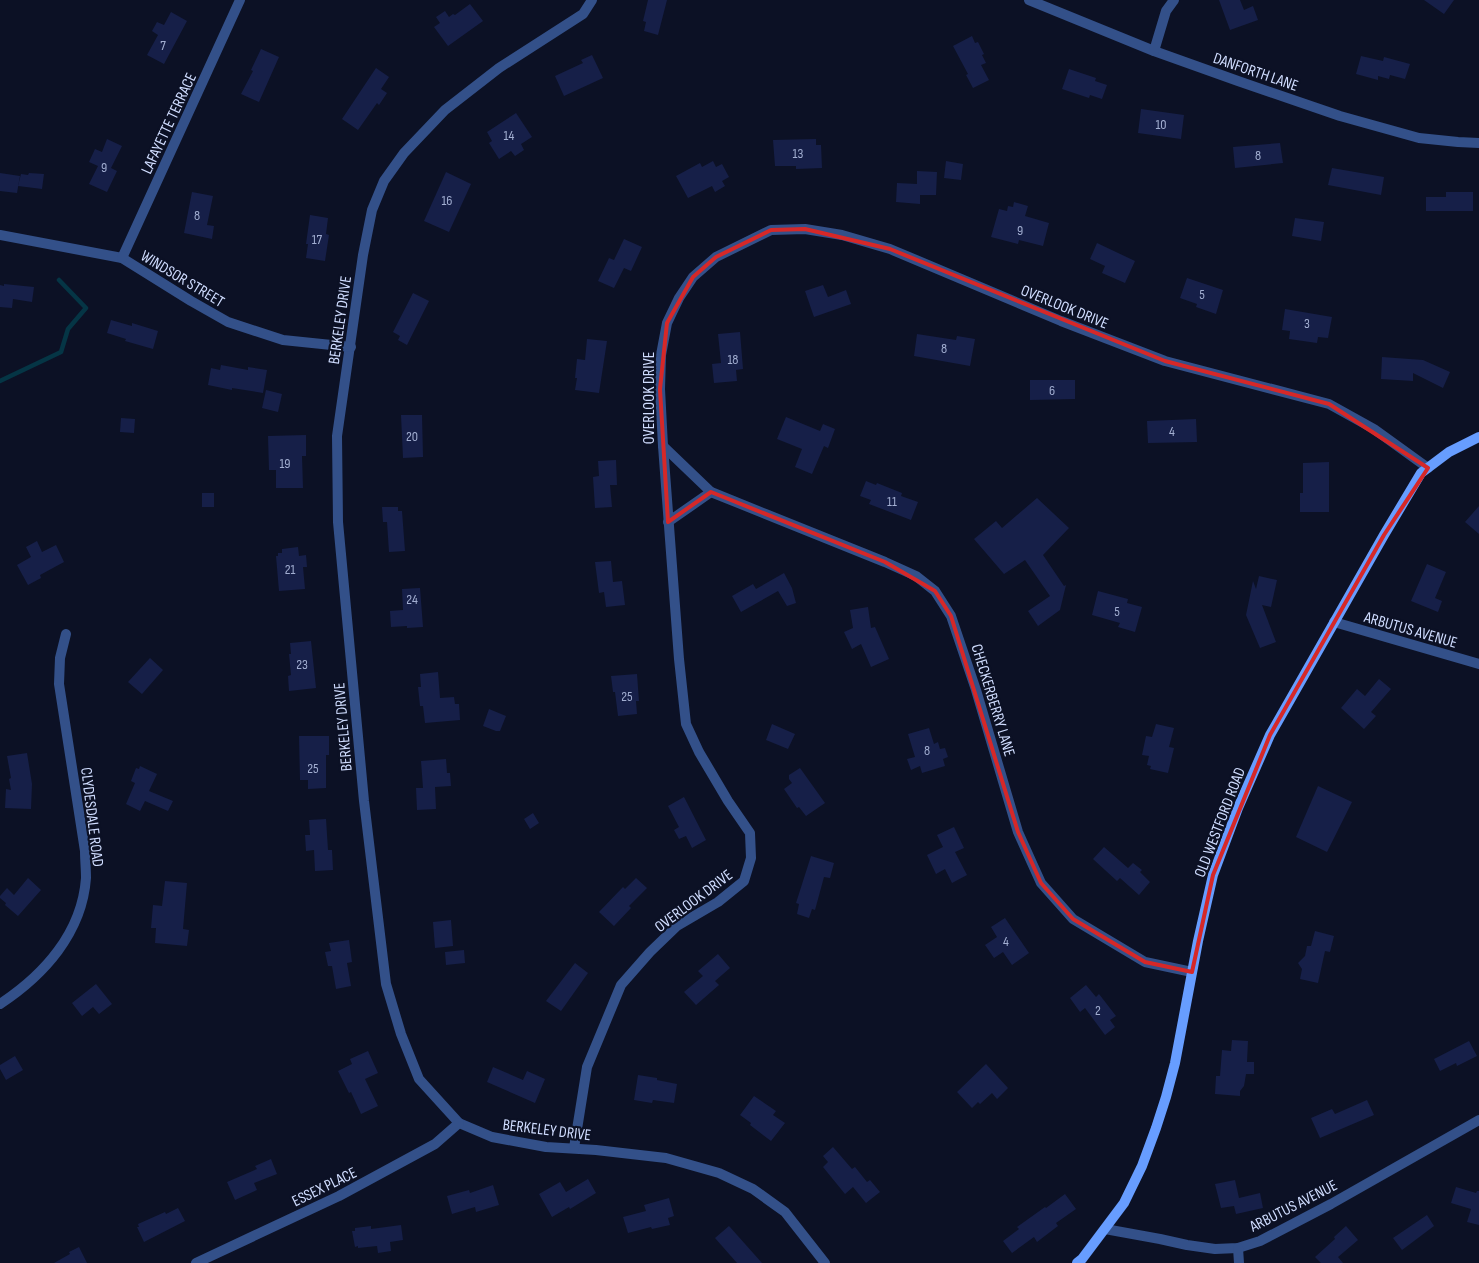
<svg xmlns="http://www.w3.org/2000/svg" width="1479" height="1263" font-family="'Sofia Sans Condensed',sans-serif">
<rect width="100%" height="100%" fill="#0c1125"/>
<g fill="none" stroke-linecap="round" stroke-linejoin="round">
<polyline stroke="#053545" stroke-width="4.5" points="0,381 61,352 68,329 86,308 59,280"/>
</g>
<g fill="#161f48">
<polygon points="648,0 667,0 658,35 644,31 646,22 643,21"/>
<polygon points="1219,0 1240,0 1244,10 1253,6 1258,20 1230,30"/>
<polygon points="1424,0 1454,0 1444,14"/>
<polygon points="470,4 483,21 448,46 434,27 440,23 436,17 445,11 449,17 453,14 455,15"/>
<polygon points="171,12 187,21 164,64 147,55 158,35 152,31 157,22 164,25"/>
<polygon points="972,36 975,43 978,42 984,54 982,55 986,63 981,65 989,80 973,88 966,75 968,74 953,46"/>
<polygon points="261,49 279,57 259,102 241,94 253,71 251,70"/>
<polygon points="592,55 603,78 564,96 555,76 583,63 581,60"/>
<polygon points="1361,56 1383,61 1384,57 1410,64 1405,79 1390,75 1389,79 1378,76 1378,80 1356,74"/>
<polygon points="376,68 389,77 381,89 387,93 379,105 377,103 358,130 342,119"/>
<polygon points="1069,69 1096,78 1095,81 1107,85 1102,99 1090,95 1089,98 1062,89"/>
<polygon points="1141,109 1184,115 1181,139 1138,133"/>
<polygon points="516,113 532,137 521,144 524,150 515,156 511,151 499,159 489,143 492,141 487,132"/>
<polygon points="107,139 122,146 111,168 117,171 107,192 89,184 98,166 89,162 95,149 102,152"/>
<polygon points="816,139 816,145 821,145 822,168 796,169 796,166 775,166 773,140"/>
<polygon points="1280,143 1283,163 1235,168 1233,147"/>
<polygon points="713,161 716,167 722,164 729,177 722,181 725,186 715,192 712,186 688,198 676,176 700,163 702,167"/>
<polygon points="946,161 963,164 961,180 944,178"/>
<polygon points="1332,168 1384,177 1381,195 1328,185"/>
<polygon points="917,171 937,172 936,195 920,195 920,204 896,202 897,183 917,184"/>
<polygon points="446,172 471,184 449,232 424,221"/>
<polygon points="0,173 20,176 17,193 0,191"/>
<polygon points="29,173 44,174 42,189 18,186 21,174 28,175"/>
<polygon points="192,192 213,196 207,225 214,226 212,239 184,233"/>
<polygon points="1446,192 1473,192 1473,211 1426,211 1426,197 1446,197"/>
<polygon points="1014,202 1028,206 1025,216 1049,223 1043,246 1019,240 1018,244 991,237 999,209 1007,211 1008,206 1013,207"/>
<polygon points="310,215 328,218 326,234 329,235 325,261 306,258 308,244 306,244"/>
<polygon points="1295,218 1324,222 1321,241 1292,236"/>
<polygon points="624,239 642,247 631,271 624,268 614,288 598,281 609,258 614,260"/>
<polygon points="1097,243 1135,261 1125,283 1102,273 1105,266 1090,259"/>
<polygon points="1187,278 1223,290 1216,314 1196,307 1197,304 1180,298"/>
<polygon points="4,284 34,287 32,302 13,299 12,308 0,307 0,285 4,286"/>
<polygon points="823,285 828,297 846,290 851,304 814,317 805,291"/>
<polygon points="413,293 429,301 407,345 398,340 400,336 393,332"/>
<polygon points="1285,309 1332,317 1328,338 1318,337 1317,343 1289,339 1290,331 1282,330"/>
<polygon points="111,320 132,326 132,323 158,331 153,349 125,341 126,339 107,333"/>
<polygon points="740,332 743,369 736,370 737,381 714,383 712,364 721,363 718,334"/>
<polygon points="917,334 956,340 957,336 975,339 970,366 914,356"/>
<polygon points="587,339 607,341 599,393 575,390 577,378 575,378 577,359 585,360"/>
<polygon points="1382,357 1423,360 1450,372 1443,388 1413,373 1413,381 1381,379"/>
<polygon points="221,365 248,370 248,367 267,370 263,393 232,388 232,390 208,385 211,368 220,370"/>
<polygon points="1030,380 1075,380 1075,399 1030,400"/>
<polygon points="266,390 282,394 278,412 262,408"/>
<polygon points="401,415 422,415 423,457 403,458"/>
<polygon points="786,417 820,431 823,424 835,429 828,448 824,446 812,474 795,467 802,449 777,439"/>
<polygon points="121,418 135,419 134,433 120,432"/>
<polygon points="1196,419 1197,442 1148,443 1147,421"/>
<polygon points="306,435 306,456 302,456 303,488 276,488 276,470 269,470 268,436"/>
<polygon points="616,460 617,485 610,485 612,507 595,508 593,477 599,476 598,461"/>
<polygon points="1329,462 1329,512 1300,512 1300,493 1303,493 1303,463"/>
<polygon points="866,481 876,485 877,483 902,493 901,496 918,502 911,520 869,504 871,500 860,496"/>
<rect x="202" y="493" width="12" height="14"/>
<polygon points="1037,498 1069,528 1043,555 1064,586 1066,585 1060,610 1038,626 1028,611 1050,596 1025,560 1004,574 974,539 996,521 1002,528"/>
<polygon points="1479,506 1479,534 1465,522"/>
<polygon points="382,507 398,507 398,511 402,511 405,551 389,552 387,522 383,522"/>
<polygon points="37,541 42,552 56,545 64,562 40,575 41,578 28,585 17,565 31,557 26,547"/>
<polygon points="298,547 299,556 306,555 307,567 303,567 305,589 279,591 276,556 278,556 278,553 282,553 282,549"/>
<polygon points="611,561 613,582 622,581 625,605 606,607 604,592 599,593 595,562"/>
<polygon points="1427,564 1446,572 1435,598 1442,601 1438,612 1411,601"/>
<polygon points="784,573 792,588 796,603 787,606 778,591 741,612 732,596 753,584 756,589"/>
<polygon points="1259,576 1277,580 1271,607 1262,605 1276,642 1260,648 1246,615 1253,581 1256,589"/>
<polygon points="420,588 423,627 407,628 407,626 391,627 390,611 403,610 402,589"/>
<polygon points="1098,591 1128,599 1127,603 1142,607 1135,632 1118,627 1120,623 1092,615"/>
<polygon points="868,607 871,628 875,627 889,659 871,667 861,644 852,649 844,632 853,628 850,610"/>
<polygon points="311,641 316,688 289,691 288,676 291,675 289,654 291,654 290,643"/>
<polygon points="150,658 163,670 142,694 128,682"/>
<polygon points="438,672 440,698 454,697 455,704 459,704 460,720 425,723 423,706 420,706 418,687 421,687 420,674"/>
<polygon points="637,674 639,701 636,701 637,714 618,716 615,692 613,692 611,676"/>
<polygon points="1379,679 1391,689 1371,712 1376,716 1364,729 1341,708 1357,689 1365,696"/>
<polygon points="489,709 506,716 500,731 496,731 483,726"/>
<polygon points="772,724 795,734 788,749 766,740"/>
<polygon points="1156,724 1174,728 1169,747 1174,748 1168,773 1150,769 1151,766 1147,765 1149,756 1142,755 1146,736 1152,737"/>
<polygon points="929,728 934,744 938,742 940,749 945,748 948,757 943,759 945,766 922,773 920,766 911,770 907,759 915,757 908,734"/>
<polygon points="299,736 329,736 329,755 326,755 326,788 308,789 308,780 300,780"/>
<polygon points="27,753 32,784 31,809 5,808 6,789 11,790 9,779 11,778 7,756"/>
<polygon points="446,759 447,773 450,773 451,786 435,787 436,809 417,810 416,788 423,788 421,761"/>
<polygon points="140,766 157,774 149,791 173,801 168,811 145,801 140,811 126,804 135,783 131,781 136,768 139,769"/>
<polygon points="800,768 825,803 806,816 799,807 797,808 784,789 792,783 789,779 789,775"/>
<polygon points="1318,786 1352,802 1327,852 1296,837"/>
<polygon points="684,797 706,840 692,848 686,836 679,839 674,830 679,827 668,806"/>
<polygon points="533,813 539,823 530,829 524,819"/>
<polygon points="326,819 328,850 332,850 333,870 315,871 314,850 306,851 305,835 310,835 309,820"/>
<polygon points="954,827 964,848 955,852 967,875 952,883 945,869 936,874 927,855 943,847 937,835"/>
<polygon points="1104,847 1128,868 1133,863 1142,870 1140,872 1150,882 1139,895 1120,878 1117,881 1093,859"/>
<polygon points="811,856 834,863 830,878 824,877 815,910 812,909 809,918 797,914 799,904 796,903"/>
<polygon points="28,878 41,890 18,916 5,905 6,903 0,898 0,896 7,888 14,895"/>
<polygon points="636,878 647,888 629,906 631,908 614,926 599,912 623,887 625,889"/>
<polygon points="165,881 187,883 183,929 189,930 187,946 155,943 156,928 151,928 153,905 162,906"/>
<polygon points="1005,918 1029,953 1012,965 1003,952 994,958 985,945 997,937 991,927"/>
<polygon points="451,920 453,946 435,948 433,922"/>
<polygon points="1315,931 1334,936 1330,952 1325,951 1318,983 1300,979 1302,969 1298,963 1305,956 1307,946 1311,946"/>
<polygon points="349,940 352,962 347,963 351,986 336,989 332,966 328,966 325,952 331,951 329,943"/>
<polygon points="464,950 465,963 446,965 445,952"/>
<polygon points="718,954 730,968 715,981 719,985 696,1005 684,992 703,976 698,971"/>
<polygon points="575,963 588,973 561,1011 546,1001"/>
<polygon points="96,984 112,1004 99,1014 93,1007 82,1016 72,1003"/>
<polygon points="1086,985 1096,997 1099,994 1116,1016 1110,1020 1115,1027 1105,1035 1085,1008 1080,1012 1070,998"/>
<polygon points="1232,1040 1248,1041 1247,1062 1254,1062 1254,1074 1246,1074 1244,1086 1240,1091 1240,1096 1215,1094 1216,1076 1220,1076 1222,1050 1231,1051"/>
<polygon points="1469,1041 1477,1056 1457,1066 1456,1063 1440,1071 1434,1059"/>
<polygon points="368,1051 378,1073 365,1079 378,1106 361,1114 351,1092 349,1093 338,1071 352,1064 350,1059"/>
<polygon points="15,1056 23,1070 6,1080 0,1069 0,1065"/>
<polygon points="986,1064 1008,1088 997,1099 992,1093 980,1104 978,1102 972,1108 957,1092"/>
<polygon points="493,1067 523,1080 527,1071 545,1079 535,1103 487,1082"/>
<polygon points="638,1075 657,1078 657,1080 677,1084 674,1103 653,1100 652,1103 634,1100"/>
<polygon points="754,1096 776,1111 773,1115 785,1123 771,1141 750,1125 751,1123 740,1115"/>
<polygon points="1367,1100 1374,1115 1320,1138 1311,1118 1332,1109 1335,1114"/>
<polygon points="833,1147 852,1169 855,1167 867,1182 870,1180 880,1192 866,1203 853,1187 845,1194 823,1167 828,1162 823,1156"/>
<polygon points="271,1159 277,1174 254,1183 257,1190 235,1200 227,1182 257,1169 255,1166"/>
<polygon points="588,1179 596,1193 570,1209 569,1207 552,1217 539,1194 560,1182 566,1192"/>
<polygon points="1235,1180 1239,1198 1260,1193 1263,1208 1236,1214 1234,1206 1221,1208 1215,1184"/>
<polygon points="493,1185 499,1205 476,1212 475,1207 452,1214 447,1196 469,1190 470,1193"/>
<polygon points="1456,1187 1476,1193 1477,1191 1479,1191 1479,1225 1467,1222 1471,1209 1451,1203"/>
<polygon points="1065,1194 1076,1209 1056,1223 1058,1226 1037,1242 1034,1237 1012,1253 1003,1241 1019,1229 1017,1227 1045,1207 1046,1208"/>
<polygon points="669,1198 674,1216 668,1218 670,1225 652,1229 651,1227 628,1233 623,1217 646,1211 644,1205"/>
<polygon points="178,1208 185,1221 144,1242 137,1227 139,1227 138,1224 165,1212 166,1214"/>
<polygon points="1427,1215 1434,1226 1402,1250 1393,1238"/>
<polygon points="401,1225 403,1240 390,1242 391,1251 378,1253 377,1246 358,1248 358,1246 355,1247 352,1231 355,1231 355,1228 371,1226 371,1229"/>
<polygon points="729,1226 762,1263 737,1263 715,1238"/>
<polygon points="1346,1226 1358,1240 1338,1257 1343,1263 1321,1263 1315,1257 1335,1239 1334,1237"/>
<polygon points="79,1247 87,1263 54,1263 70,1254 69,1252"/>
</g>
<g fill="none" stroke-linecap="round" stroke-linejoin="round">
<g stroke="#335089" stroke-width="10">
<polyline points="592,0 583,14 499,68 445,110 404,153 384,181 372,210 363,255 337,436 338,522 364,801 386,984 401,1034 419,1079 459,1123 492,1137 546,1147 596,1150 666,1158 719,1173 753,1189 785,1212 825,1263"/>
<polyline points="1029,0 1154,51 1238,81 1340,116 1419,138 1458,142 1479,143"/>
<polyline points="1154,51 1166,11 1174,0"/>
<polyline points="0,235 122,258 191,301 228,322 283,340 351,347"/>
<polyline points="122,258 240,0"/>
<polyline points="663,446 711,492 885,562 916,576 935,591 951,616 976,690 1018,832 1041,883 1073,919 1145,962 1192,972"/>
<polyline points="668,522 711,492"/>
<polyline points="1334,622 1479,664"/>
<path d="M0,1004C44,975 82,933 86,878C86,869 85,860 85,851L59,684L60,658L66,634"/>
<polyline points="574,1148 587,1067 621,985 650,952 677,926 718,902 744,881 751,858 750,833 728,801 699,752 686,724 679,659 663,446 660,389 661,355 667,323 679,298 693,277 716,257 771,230 805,229 842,235 890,249 1061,321 1165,361 1329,404 1374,429 1428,468"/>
<polyline points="1105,1229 1160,1239 1187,1245 1215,1249 1238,1248 1260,1241 1331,1204 1479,1120"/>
<polyline points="1238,1248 1239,1263"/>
<polyline points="196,1263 339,1196 435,1144 459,1123"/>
</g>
<polyline stroke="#679dff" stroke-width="10" points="1077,1263 1082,1259 1124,1203 1142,1166 1156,1128 1166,1097 1175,1063 1198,941 1213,875 1238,808 1270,735 1384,535 1421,473 1449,452 1479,437"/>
</g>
<path fill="none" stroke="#d62828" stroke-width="4" stroke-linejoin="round" d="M805,229L890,249L1165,361L1329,404L1428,468L1384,535L1270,735L1213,875L1192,972L1145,962L1073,919L1041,883L1018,832L951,616L935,591L885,562L711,492L668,522L660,389L667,323L693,277L716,257L771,230Z"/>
<g text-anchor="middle" stroke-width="4.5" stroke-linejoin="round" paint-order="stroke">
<g font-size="14" fill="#a2aed1">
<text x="163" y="50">7</text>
<text x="1161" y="129">10</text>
<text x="509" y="140">14</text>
<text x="798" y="158">13</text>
<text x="1258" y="160">8</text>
<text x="104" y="172">9</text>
<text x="447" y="205">16</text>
<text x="197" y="220">8</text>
<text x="1020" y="235">9</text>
<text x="317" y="244">17</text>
<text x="1202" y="299">5</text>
<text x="1307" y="328">3</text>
<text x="944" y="353">8</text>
<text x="733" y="364">18</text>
<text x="1052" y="395">6</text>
<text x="1172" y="436">4</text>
<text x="412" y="441">20</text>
<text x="285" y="468">19</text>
<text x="892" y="506">11</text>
<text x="290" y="574">21</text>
<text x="412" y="604">24</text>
<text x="1117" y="616">5</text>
<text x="302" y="669">23</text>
<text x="627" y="701">25</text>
<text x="927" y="755">8</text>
<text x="313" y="773">25</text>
<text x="1006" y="946">4</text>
<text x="1098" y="1015">2</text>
</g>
<g font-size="16" fill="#d0ddff" stroke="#0c1125">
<text transform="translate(1256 71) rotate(19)" y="6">DANFORTH LANE</text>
<text transform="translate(168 123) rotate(-65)" y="6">LAFAYETTE TERRACE</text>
<text transform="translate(183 278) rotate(31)" y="6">WINDSOR STREET</text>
<text transform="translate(1065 306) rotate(22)" y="6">OVERLOOK DRIVE</text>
<text transform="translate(339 320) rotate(-82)" y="6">BERKELEY DRIVE</text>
<text transform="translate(648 398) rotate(-90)" y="6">OVERLOOK DRIVE</text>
<text transform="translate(1411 629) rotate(16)" y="6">ARBUTUS AVENUE</text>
<text transform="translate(994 700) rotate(73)" y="6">CHECKERBERRY LANE</text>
<text transform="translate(342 727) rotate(-95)" y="6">BERKELEY DRIVE</text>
<text transform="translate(93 817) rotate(83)" y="6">CLYDESDALE ROAD</text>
<text transform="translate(1219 822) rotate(-69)" y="6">OLD WESTFORD ROAD</text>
<text transform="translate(693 900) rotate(-37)" y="6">OVERLOOK DRIVE</text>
<text transform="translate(547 1129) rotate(7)" y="6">BERKELEY DRIVE</text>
<text transform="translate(324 1186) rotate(-26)" y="6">ESSEX PLACE</text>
<text transform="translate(1293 1205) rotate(-27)" y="6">ARBUTUS AVENUE</text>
</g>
</g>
</svg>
